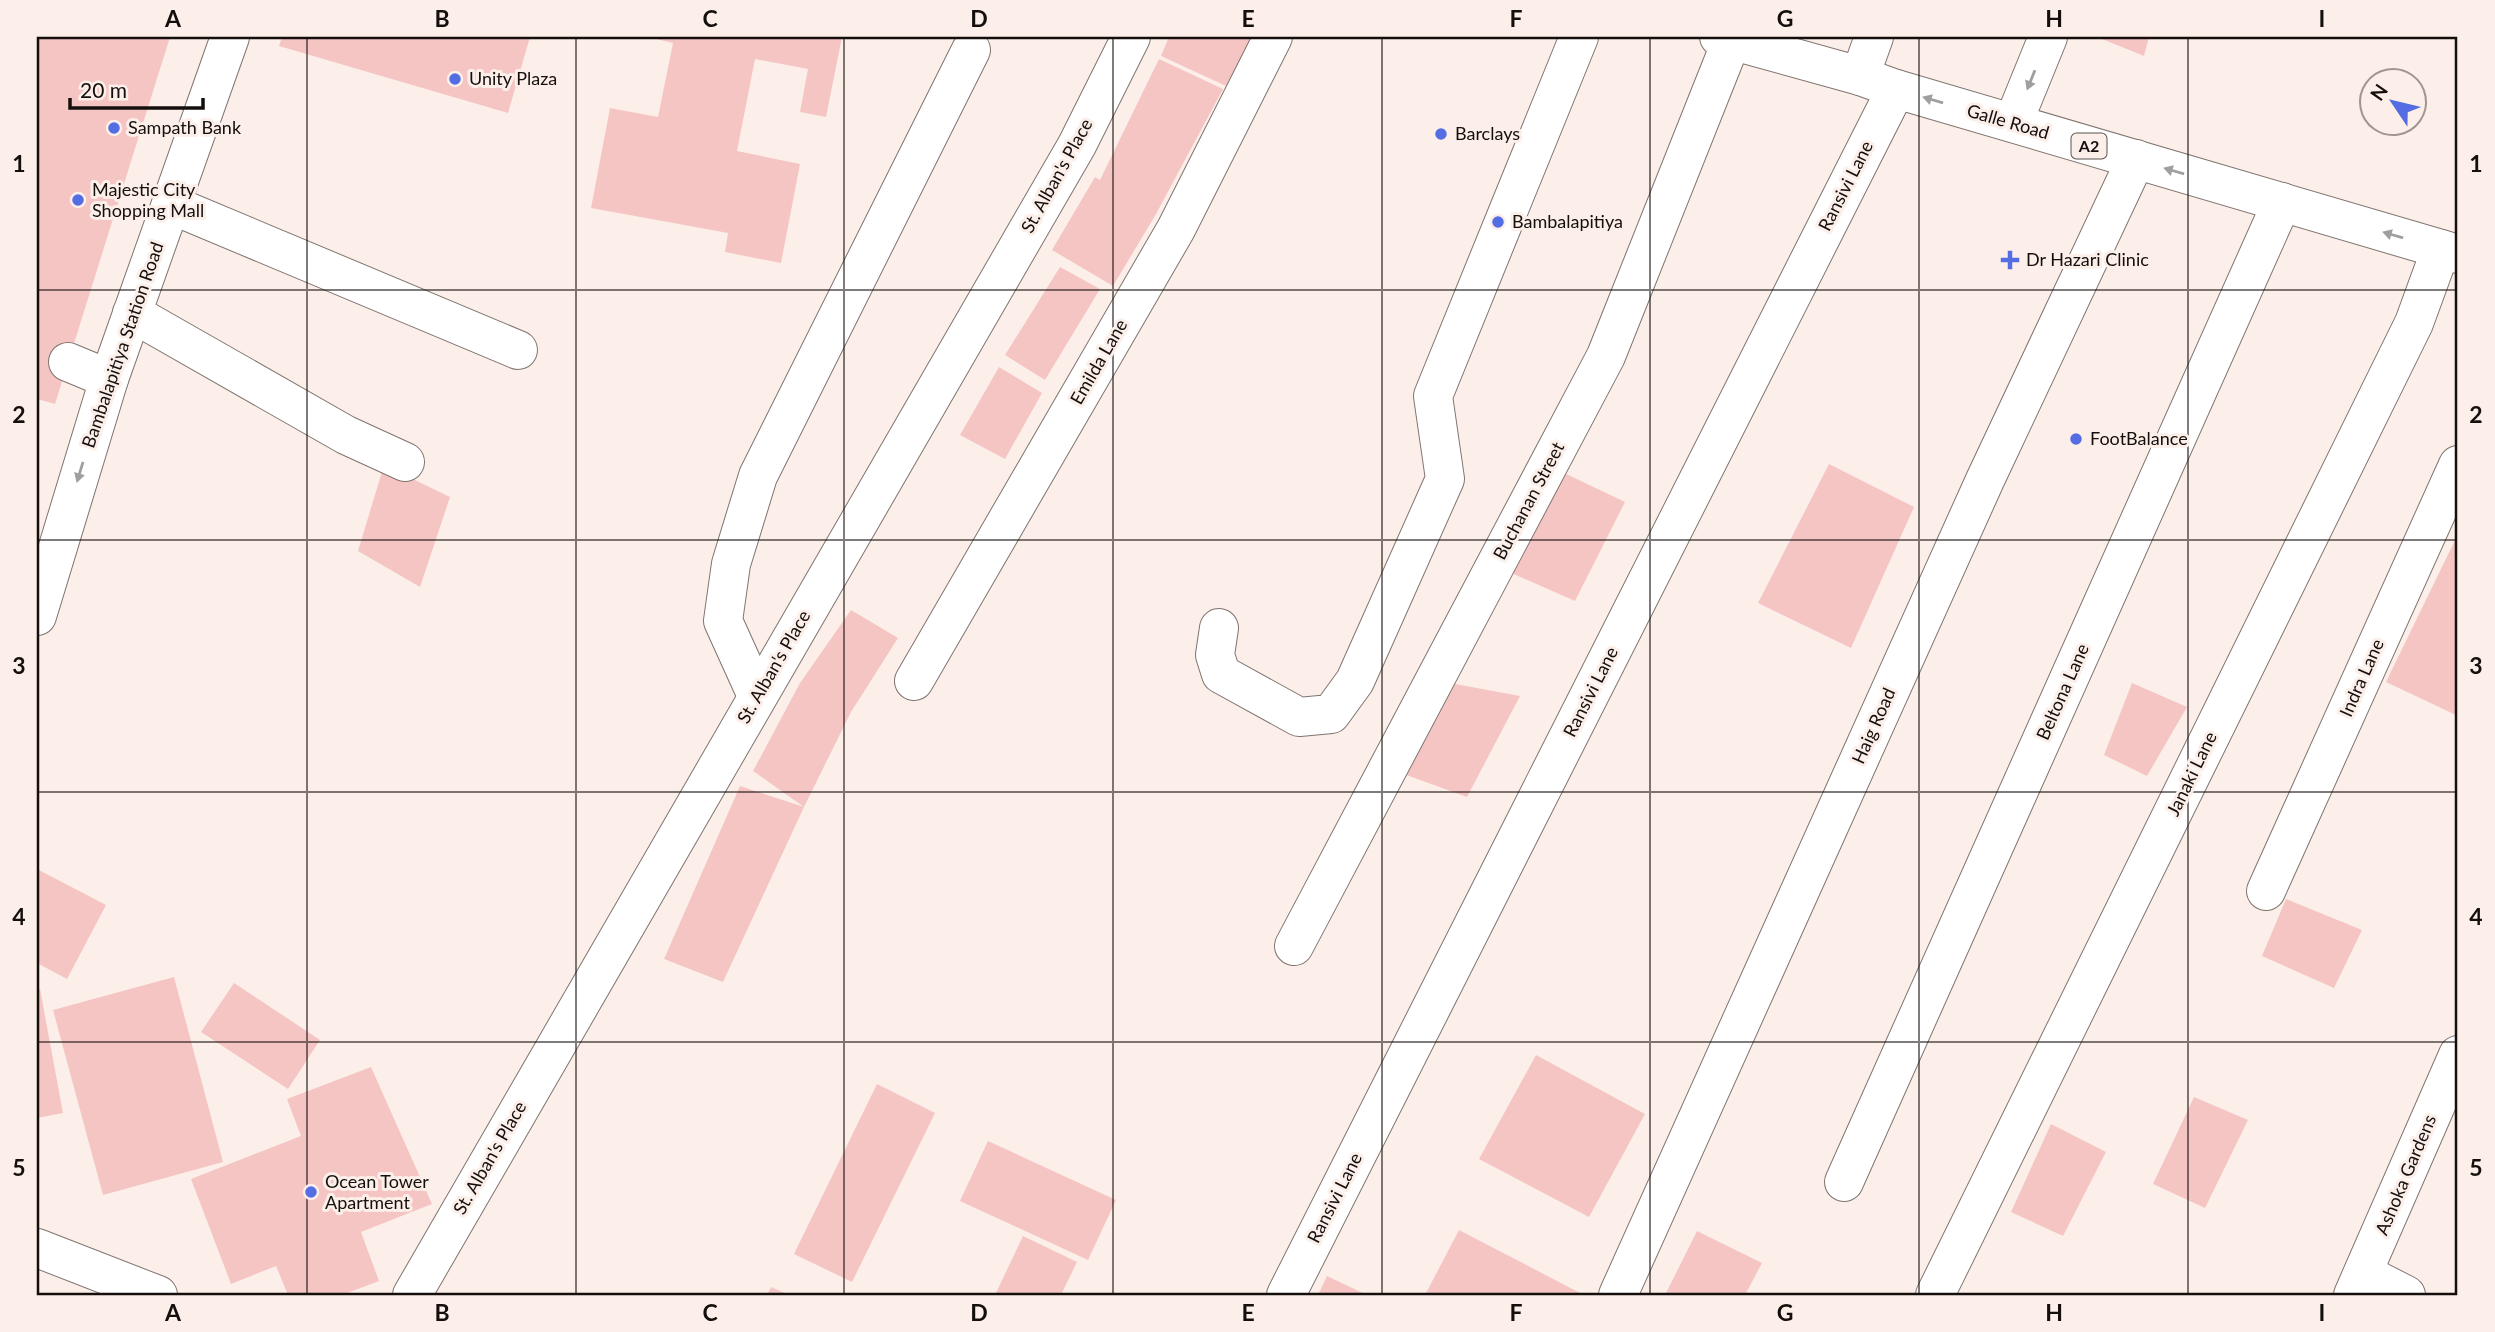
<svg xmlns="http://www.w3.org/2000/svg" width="2495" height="1332" font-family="Lato,sans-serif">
<rect width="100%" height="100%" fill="#fcefe9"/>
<g fill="#f5c5c4">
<polygon points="37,37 170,37 55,404 37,399"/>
<polygon points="282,37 530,37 508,113 279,46"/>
<polygon points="648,37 842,37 826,117 800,112 808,69 755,59 737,151 800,164 781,263 725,252 728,233 591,208 610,108 658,117 673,43"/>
<polygon points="1169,37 1252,37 1226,86 1161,56"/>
<polygon points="2097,37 2149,37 2144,56"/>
<polygon points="1159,59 1223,89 1156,214 1113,286 1052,250 1095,177 1100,180"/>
<polygon points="1060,267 1100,289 1045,380 1005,355"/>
<polygon points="999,367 1042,393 1005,459 960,435"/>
<polygon points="1829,464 1914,507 1851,648 1758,603"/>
<polygon points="384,465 450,497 420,587 358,551"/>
<polygon points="1562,472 1625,502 1575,601 1509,572"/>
<polygon points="2458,534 2458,716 2386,682"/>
<polygon points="851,610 898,638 851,712 804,807 723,982 664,959 740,786 804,807 753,771 800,683"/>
<polygon points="1450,683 1520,696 1467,797 1398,772"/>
<polygon points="2132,683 2187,707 2147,776 2104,755"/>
<polygon points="37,869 106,905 67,979 37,963"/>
<polygon points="2286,899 2362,930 2334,988 2262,956"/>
<polygon points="174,977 223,1162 103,1195 53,1010"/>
<polygon points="234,983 320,1040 288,1089 201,1032"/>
<polygon points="37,989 40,989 63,1113 37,1118"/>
<polygon points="1536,1055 1645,1114 1589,1217 1479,1159"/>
<polygon points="371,1067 432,1204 361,1232 379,1281 342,1295 288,1295 276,1266 231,1284 191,1179 301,1136 287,1099"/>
<polygon points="877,1084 935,1113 852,1282 794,1254"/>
<polygon points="2194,1097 2248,1120 2205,1208 2153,1184"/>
<polygon points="2051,1124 2106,1152 2063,1236 2011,1212"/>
<polygon points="988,1141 1116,1200 1088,1260 960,1201"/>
<polygon points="1459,1230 1584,1295 1425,1295"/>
<polygon points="1697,1231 1762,1263 1745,1295 1665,1295"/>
<polygon points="1023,1236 1077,1262 1061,1295 995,1295"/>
<polygon points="1327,1276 1367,1295 1318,1295"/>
<polygon points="771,1287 789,1295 767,1295"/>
</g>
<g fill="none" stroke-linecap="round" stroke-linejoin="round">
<defs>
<g id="minor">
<polyline points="1860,76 1874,37"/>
<polyline points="2013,123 2048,37"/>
<polyline points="172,205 518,350"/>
<polyline points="132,313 346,435 405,462"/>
<polyline points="68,362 109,379"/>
<polyline points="1219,628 1215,655 1221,674 1299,717 1331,714 1355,681 1445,479 1433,396 1579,37"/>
<polyline points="914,681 1176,229 1273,37"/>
<polyline points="757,696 723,621 731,564 758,476 971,50"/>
<polyline points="2266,891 2458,465"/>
<polyline points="1294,946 1606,356 1733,37"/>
<polyline points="1844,1182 2282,202"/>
<polyline points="2363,1273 2406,1295"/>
<polyline points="412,1295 1077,145 1131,37"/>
<polyline points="1286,1295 1896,89"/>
<polyline points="1618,1295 1985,480 2136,159"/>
<polyline points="1935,1295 2414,323 2441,249"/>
<polyline points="2353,1295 2458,1055"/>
</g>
<g id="major">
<polyline points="37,616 109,379 230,37"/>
<polyline points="37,1248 158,1295"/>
</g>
<polyline id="highway" points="1719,37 1860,76 1896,89 2458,254"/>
</defs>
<use href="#minor" stroke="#7f746f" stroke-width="40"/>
<use href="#major" stroke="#7f746f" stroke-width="40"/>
<use href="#highway" stroke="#7f746f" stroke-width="40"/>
<use href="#minor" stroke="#fff" stroke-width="38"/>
<use href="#major" stroke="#fff" stroke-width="38"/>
<use href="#highway" stroke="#fff" stroke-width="38"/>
</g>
<defs><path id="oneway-solid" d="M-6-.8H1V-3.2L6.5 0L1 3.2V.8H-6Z" transform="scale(1.75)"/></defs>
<g fill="#a19f9e">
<use href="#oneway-solid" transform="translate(2031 80) rotate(112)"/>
<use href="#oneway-solid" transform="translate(1933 100) rotate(-164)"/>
<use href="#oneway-solid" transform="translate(2174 171) rotate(-164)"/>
<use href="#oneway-solid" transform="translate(2393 235) rotate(-164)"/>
<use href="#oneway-solid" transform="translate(80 472) rotate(107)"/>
</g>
<path fill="none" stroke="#140f0d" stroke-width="2" stroke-opacity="0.55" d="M307,37V1295M576,37V1295M844,37V1295M1113,37V1295M1382,37V1295M1650,37V1295M1919,37V1295M2188,37V1295M37,290H2458M37,540H2458M37,792H2458M37,1042H2458"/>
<g fill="#546de3" stroke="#fcefe9" stroke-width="2.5">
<circle cx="455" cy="79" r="7"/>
<circle cx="114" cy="128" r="7"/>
<circle cx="1441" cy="134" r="7"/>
<circle cx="78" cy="200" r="7"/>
<circle cx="1498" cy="222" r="7"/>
<path d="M2006.5 249.5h7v7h7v7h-7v7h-7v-7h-7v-7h7z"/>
<circle cx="2076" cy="439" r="7"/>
<circle cx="311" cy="1192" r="7"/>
</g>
<g text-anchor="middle" stroke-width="6" stroke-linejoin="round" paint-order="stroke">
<rect fill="#fcefe9" stroke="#5a524f" stroke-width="2" x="2071.5" y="133.5" width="35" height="25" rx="5"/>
<g font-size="16" font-weight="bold" fill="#140f0d">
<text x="2089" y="152">A2</text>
</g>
<g font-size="18" fill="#140f0d" stroke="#fcefe9" text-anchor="start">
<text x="469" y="85">Unity Plaza</text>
<text x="128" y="134">Sampath Bank</text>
<text x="1455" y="140">Barclays</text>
<text x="92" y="196">Majestic City<tspan x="92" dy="21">Shopping Mall</tspan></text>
<text x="1512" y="228">Bambalapitiya</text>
<text x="2026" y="266">Dr Hazari Clinic</text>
<text x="2090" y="445">FootBalance</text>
<text x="325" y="1188">Ocean Tower<tspan x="325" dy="21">Apartment</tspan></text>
</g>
<g font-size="18" fill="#140f0d" stroke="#fcefe9">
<text transform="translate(2008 122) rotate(16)" y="6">Galle Road</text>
<text transform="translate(1057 176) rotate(-61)" y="6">St. Alban's Place</text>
<text transform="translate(1846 186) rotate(-63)" y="6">Ransivi Lane</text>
<text transform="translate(123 345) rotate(-71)" y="6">Bambalapitiya Station Road</text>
<text transform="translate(1099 362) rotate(-60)" y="6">Emilda Lane</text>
<text transform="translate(1529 501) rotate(-62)" y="6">Buchanan Street</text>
<text transform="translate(774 667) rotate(-60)" y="6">St. Alban's Place</text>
<text transform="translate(2362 678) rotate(-66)" y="6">Indra Lane</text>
<text transform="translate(1591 692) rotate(-63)" y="6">Ransivi Lane</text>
<text transform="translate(2063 692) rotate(-66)" y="6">Beltona Lane</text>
<text transform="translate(1874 726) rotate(-66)" y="6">Haig Road</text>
<text transform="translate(2192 774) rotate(-64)" y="6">Janaki Lane</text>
<text transform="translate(490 1158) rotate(-60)" y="6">St. Alban's Place</text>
<text transform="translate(2406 1175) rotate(-67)" y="6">Ashoka Gardens</text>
<text transform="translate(1335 1198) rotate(-63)" y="6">Ransivi Lane</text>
</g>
</g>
<rect width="2495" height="1332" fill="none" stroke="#fcefe9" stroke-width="77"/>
<g transform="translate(2393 102) rotate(305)"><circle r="33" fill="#fcefe9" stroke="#9f9591" stroke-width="2"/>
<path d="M0-5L12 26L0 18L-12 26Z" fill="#546de3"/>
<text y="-10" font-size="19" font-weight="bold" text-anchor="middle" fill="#140f0d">N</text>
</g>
<path d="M70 98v10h133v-10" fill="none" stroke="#140f0d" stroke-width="3.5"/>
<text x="80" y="98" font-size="21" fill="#140f0d" stroke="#fcefe9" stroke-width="5" paint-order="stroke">20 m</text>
<rect x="38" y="38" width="2418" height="1256" fill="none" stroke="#140f0d" stroke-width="2.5"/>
<g font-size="23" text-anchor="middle" font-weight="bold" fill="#140f0d">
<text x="173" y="27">A</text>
<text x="442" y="27">B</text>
<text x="710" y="27">C</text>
<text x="979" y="27">D</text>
<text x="1248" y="27">E</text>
<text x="1516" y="27">F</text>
<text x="1785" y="27">G</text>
<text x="2054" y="27">H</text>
<text x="2322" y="27">I</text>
<text x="19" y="172">1</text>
<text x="2476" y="172">1</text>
<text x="19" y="423">2</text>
<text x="2476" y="423">2</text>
<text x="19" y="674">3</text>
<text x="2476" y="674">3</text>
<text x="19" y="925">4</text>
<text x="2476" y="925">4</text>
<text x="19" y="1176">5</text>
<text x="2476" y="1176">5</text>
<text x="173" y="1321">A</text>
<text x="442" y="1321">B</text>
<text x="710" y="1321">C</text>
<text x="979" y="1321">D</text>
<text x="1248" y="1321">E</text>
<text x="1516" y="1321">F</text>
<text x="1785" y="1321">G</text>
<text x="2054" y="1321">H</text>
<text x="2322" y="1321">I</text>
</g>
</svg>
